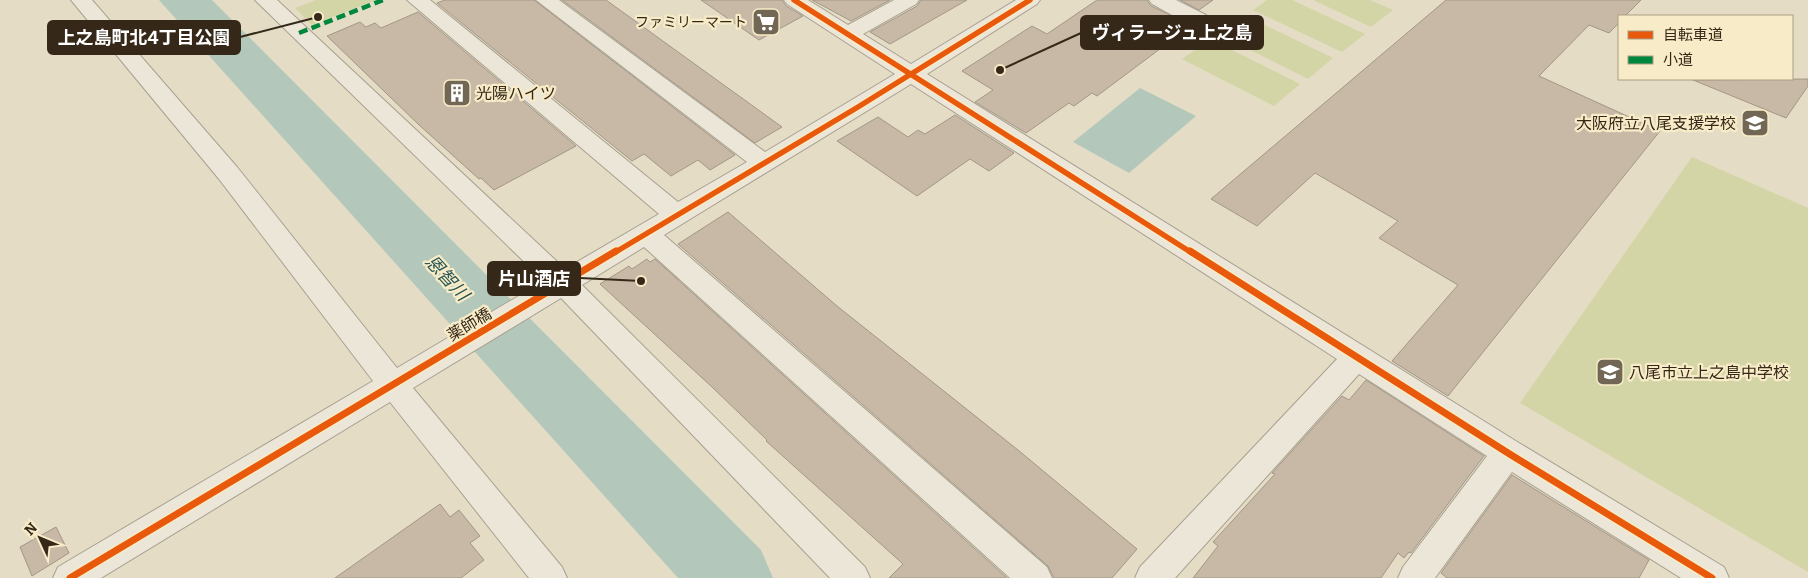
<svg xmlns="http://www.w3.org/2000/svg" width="1808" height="578" font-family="Bitter,'Noto Sans JP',serif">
<rect width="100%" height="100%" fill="#e4dcc5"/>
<g fill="#d3d5a6">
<polygon points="316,0 376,0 312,25 295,8"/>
<polygon points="1267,0 1292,0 1365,34 1342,52 1253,10"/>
<polygon points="1313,0 1370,0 1393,10 1371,27"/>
<polygon points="1244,15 1333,58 1308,79 1218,34"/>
<polygon points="1210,39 1300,84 1274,106 1182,59"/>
<polygon points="1692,157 1808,208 1808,572 1520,403"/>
</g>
<polygon fill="#b3c8bb" points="1140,88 1196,116 1129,173 1073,142"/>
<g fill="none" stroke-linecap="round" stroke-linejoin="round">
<polygon fill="#b3c8bb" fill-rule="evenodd" points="159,0 212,0 761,550 773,578 678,578"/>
</g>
<g fill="#c8b9a6" stroke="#a39785">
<polygon points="445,0 534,0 735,155 710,170 698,160 671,176 644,154 632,161 437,3"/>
<polygon points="562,0 606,0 782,127 755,143"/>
<polygon points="701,0 782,0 786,6 803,16 759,40"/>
<polygon points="812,0 890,0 851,21"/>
<polygon points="921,0 967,0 890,44 870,32 917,6"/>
<polygon points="1097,0 1147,0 1151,6 1192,25 1097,96 1092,93 1074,106 1069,103 1026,133 975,102 993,90 962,71 1032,26 1047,34"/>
<polygon points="1180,0 1213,0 1199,10"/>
<polygon points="1446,0 1641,0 1625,16 1619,16 1619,23 1609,33 1589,25 1539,76 1660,131 1448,396 1392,361 1458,285 1379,238 1398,221 1315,173 1257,226 1211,199"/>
<polygon points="418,12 576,146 494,190 481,178 479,179 418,124 327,36 360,22 366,27 375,23 381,28"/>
<polygon points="1808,79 1808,86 1786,118 1693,80"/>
<polygon points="955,115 1014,153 989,171 970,159 917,196 837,141 878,117 908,137 918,130 925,134"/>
<polygon points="728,212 837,306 1018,450 1137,549 1112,578 1054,578 1048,566 678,244"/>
<polygon points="647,259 650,262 655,259 1007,578 889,578 903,564 766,441 767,440 712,387 600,284 629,266 632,269"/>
<polygon points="1366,380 1484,456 1411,553 1409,552 1404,558 1398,553 1381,578 1193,578 1218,546 1213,542 1275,474 1272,473 1342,396 1349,400"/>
<polygon points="1512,475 1649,560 1639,578 1447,578 1441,573"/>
<polygon points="440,504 450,517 459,510 480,536 470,543 484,560 461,578 335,578"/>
<polygon points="56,527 69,553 32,576 20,547"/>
</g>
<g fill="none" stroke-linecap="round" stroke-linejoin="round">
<defs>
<g id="minor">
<polygon points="71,0 92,0 237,167 397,368 544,281 255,0 277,0 565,269 659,214 407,0 430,0 678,202 747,162 536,0 559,0 765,152 895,74 787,4 784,0 808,0 848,25 894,0 919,0 916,4 863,34 911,64 1016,0 1040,0 1037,4 927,74 1519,443 1724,567 1729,578 1681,578 1512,472 1435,578 1398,578 1403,567 1487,456 1359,374 1175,578 1135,578 1140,567 1337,359 911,84 664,235 1047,567 1052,578 1010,578 644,247 582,285 865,567 870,578 830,578 561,298 413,388 562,567 567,578 529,578 390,402 101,578 53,578 58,567 373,381 219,179"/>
<path d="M1149,0H1176L1206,15L1210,19L1206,23C1189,28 1168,12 1152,4Z"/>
</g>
</defs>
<use href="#minor" stroke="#a8a090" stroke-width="2"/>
<use href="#minor" fill="#ebe6d8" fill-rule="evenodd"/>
<polyline stroke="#00873e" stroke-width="4.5" stroke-dasharray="9 4.5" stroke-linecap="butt" points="299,33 383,0"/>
<defs>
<g id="cycleway-far1">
<polyline points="794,0 1192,253"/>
<polyline points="614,253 858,107 1030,0"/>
</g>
<g id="cycleway">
<polyline points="1190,251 1508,453 1712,578"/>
<polyline points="70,578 616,251"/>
</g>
</defs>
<use href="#cycleway-far1" stroke="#f8ecc8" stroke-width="8"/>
<use href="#cycleway" stroke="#f8ecc8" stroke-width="10"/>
<use href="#cycleway-far1" stroke="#e8590c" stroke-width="5.5"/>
<use href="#cycleway" stroke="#e8590c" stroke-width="7"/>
</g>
<defs>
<symbol id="supermarket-square" viewBox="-11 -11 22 22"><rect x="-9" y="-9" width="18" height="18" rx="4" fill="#726755" stroke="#f8ecc8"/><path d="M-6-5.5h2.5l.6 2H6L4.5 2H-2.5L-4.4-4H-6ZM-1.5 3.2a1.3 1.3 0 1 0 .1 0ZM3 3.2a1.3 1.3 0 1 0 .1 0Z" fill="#fff"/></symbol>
<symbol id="building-square" viewBox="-11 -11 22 22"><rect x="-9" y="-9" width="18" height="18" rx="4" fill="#726755" stroke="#f8ecc8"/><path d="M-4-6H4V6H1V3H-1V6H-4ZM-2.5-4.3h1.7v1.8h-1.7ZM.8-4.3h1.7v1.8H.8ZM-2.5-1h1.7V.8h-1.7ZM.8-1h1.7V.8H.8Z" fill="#fff"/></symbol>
<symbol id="school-square" viewBox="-11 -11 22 22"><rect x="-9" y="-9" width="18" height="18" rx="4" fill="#726755" stroke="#f8ecc8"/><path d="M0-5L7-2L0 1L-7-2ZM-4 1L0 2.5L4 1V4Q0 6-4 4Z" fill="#fff"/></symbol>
</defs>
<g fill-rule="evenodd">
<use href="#supermarket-square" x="750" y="6" width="32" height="32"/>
<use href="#building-square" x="441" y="77" width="32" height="32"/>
<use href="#school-square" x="1739" y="107" width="32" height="32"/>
<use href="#school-square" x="1594" y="356" width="32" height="32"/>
</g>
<g text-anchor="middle" stroke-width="4.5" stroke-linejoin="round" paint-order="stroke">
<g font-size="14" fill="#352819" stroke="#f8ecc8" text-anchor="end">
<text x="747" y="27">ファミリーマート</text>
</g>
<g font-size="16" fill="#352819" stroke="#f8ecc8" text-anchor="start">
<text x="476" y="99">光陽ハイツ</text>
<text x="1736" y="129" text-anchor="end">大阪府立八尾支援学校</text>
<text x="1629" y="378">八尾市立上之島中学校</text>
</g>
<g font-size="16" fill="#352819" stroke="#f8ecc8">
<text transform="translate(469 324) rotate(-31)" y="6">薬師橋</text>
</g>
<g font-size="18" font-style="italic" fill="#275655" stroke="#f8ecc8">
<text transform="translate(447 278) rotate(47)" y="6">恩智川</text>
</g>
</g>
<path fill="none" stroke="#352819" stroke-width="2" d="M1000 70L1081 33M318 17L240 37M641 281L580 278"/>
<g fill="#352819" stroke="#f8ecc8" stroke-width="2">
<circle cx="1000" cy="70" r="5"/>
<circle cx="318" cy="17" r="5"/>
<circle cx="641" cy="281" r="5"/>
</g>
<g fill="#352819" stroke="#352819" stroke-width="2">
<rect x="1081" y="16" width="182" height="33" rx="5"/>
<rect x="48" y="21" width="192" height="33" rx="5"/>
<rect x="488" y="262" width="92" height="33" rx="5"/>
</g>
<g font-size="18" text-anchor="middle" font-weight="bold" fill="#fff">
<text x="1172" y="39">ヴィラージュ上之島</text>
<text x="144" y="44">上之島町北4丁目公園</text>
<text x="534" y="285">片山酒店</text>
</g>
<rect x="1618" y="15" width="175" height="65" fill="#f8ecc8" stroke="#aa9e82"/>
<rect x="1628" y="31" width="25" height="8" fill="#e8590c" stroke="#aa9e82"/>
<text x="1663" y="40" font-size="15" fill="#352819">自転車道</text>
<rect x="1628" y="56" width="25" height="8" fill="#00873e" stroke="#aa9e82"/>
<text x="1663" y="65" font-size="15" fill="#352819">小道</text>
<g transform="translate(40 538) rotate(314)" stroke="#f8ecc8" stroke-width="4" paint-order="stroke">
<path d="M0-4L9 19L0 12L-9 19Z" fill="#352819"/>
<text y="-8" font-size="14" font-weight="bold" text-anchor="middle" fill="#352819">N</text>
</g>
</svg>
